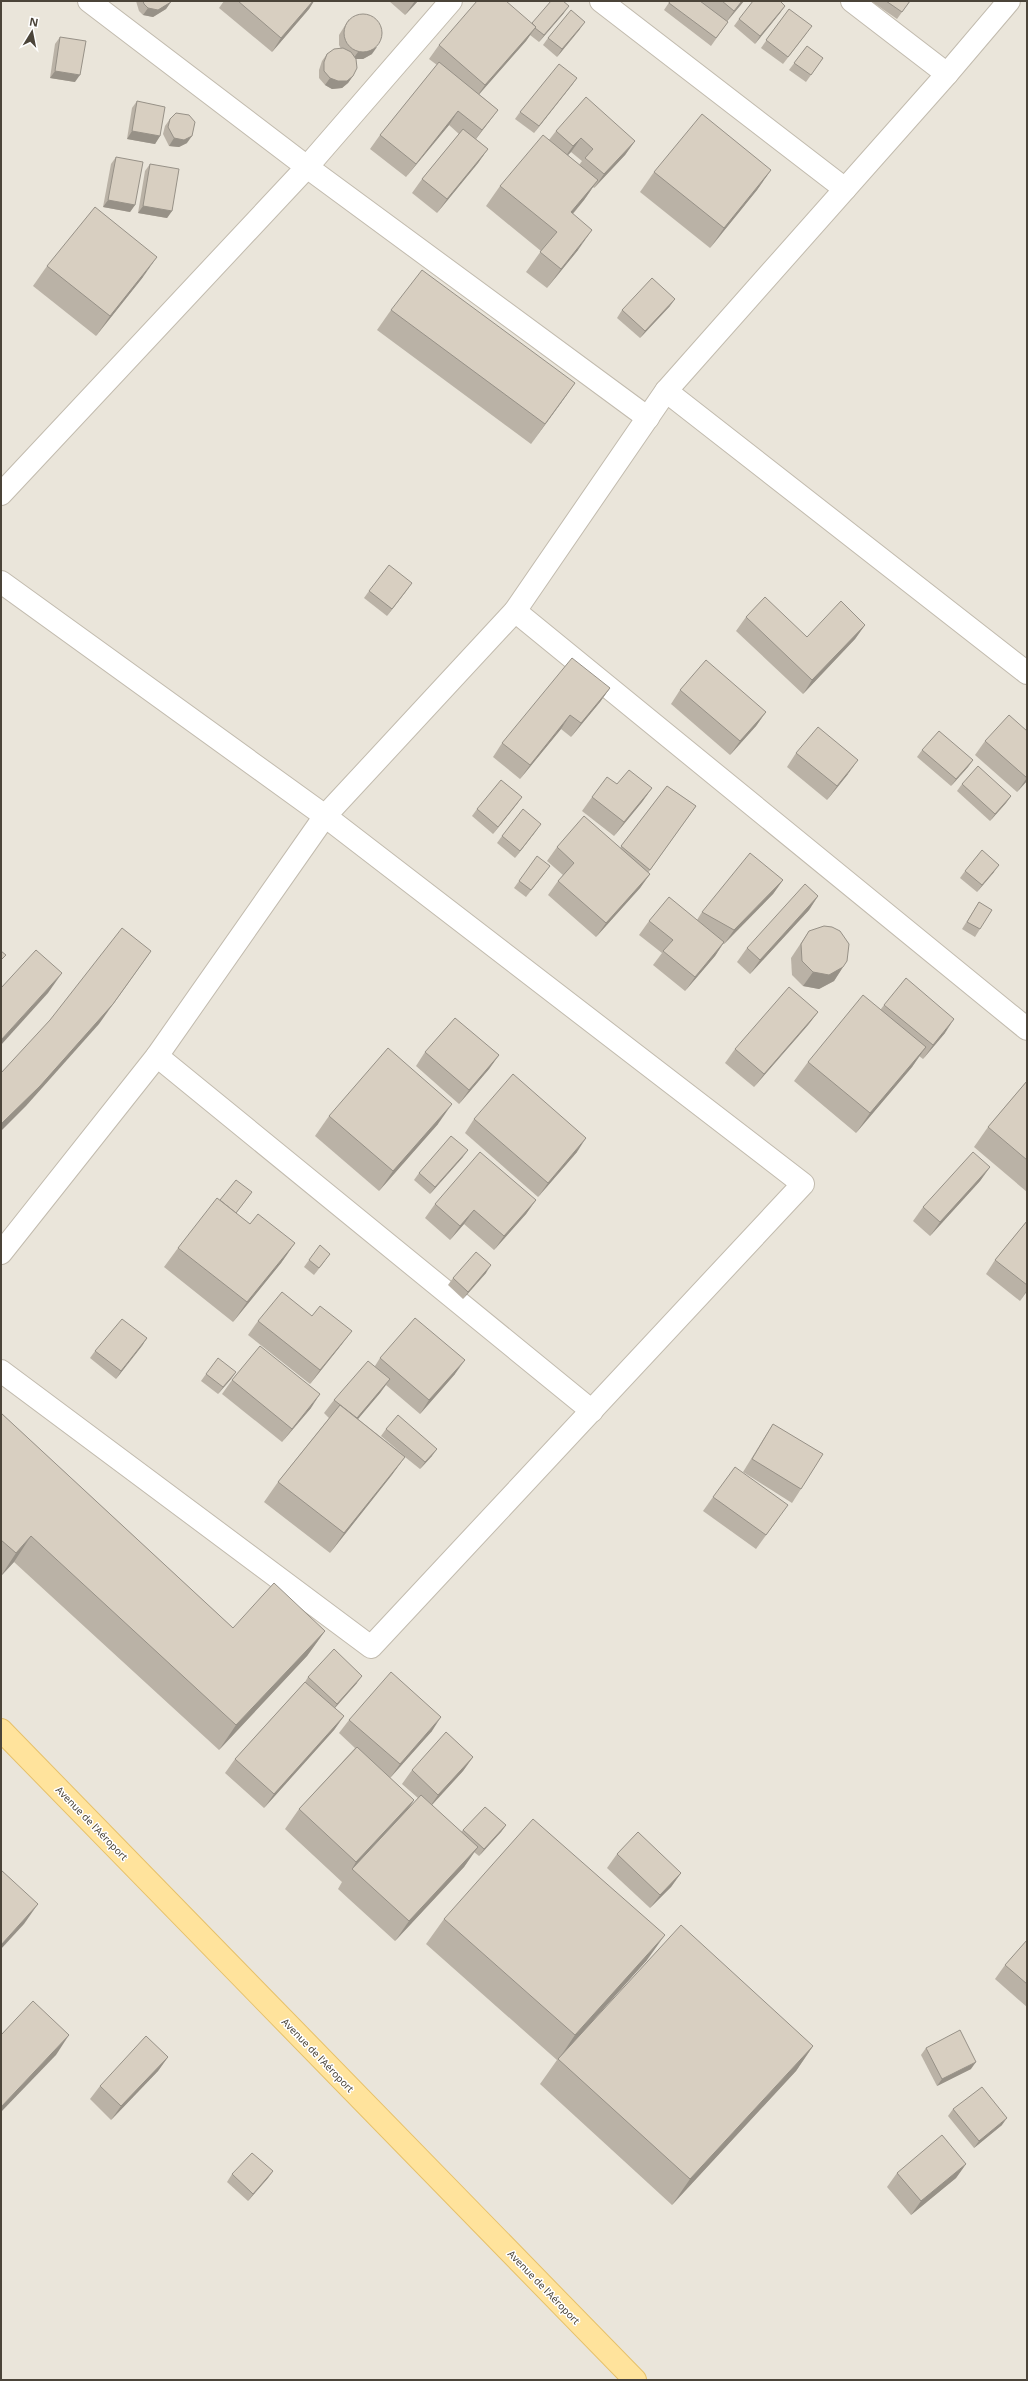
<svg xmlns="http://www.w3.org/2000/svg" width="1028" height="2381" font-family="'Noto Sans',sans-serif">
<rect width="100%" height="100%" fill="#f6f3ec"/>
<rect fill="#eae5da" x="1" y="1" width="1026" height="2379"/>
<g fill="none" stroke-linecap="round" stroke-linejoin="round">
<defs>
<g id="minor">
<polyline points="89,1 307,167 648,418"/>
<polyline points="601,1 845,189"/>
<polyline points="852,1 947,74"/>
<polyline points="666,391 1027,673"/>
<polyline points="1,494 307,167 451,1"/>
<polyline points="1,582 325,816 803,1184 371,1647 1,1371"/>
<polyline points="515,611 1027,1029"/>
<polyline points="157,1056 592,1411"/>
<polyline points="1,1253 157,1056 325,816 515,611 666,391 947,74 1009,1"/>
</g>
<polyline id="primary" points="1,1730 635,2380"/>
</defs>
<use href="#minor" stroke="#c2bbae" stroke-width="24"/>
<use href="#primary" stroke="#e6c16a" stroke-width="24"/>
<use href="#minor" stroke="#fff" stroke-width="22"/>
<use href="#primary" stroke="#ffe39c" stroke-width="22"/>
</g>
<g fill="#bab2a6" fill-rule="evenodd">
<polygon points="136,1 171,1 166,9 153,17 143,15 139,11"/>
<polygon points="224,1 314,1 309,9 272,52 219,8"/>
<polygon points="389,1 418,1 405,15"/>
<polygon points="670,1 744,1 727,21 723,29 711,46 664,10"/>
<polygon points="871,1 910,1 897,19"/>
<polygon points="785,6 780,13 755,44 734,26 739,19"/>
<polygon points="789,9 807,33 783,64 761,48"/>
<polygon points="564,13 539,42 530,35 526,41 479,94 498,110 476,139 488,149 478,163 437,213 412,193 422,179 459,134 449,125 406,177 370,149 380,135 437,65 429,59 439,45 532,23"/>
<polygon points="349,19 372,54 363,59 356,59 353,76 348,83 342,88 332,89 325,85 319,78 319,70 322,61 327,54 341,49 339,45 339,35"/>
<polygon points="580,29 557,57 543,45 548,38"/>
<polygon points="60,37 75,82 50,78 55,44"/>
<polygon points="807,46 823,58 806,82 789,70"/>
<polygon points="577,78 534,133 515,119 520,112"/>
<polygon points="137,101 160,136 155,144 127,139 132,108"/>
<polygon points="170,119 187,143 179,147 169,146 163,134 165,126"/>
<path d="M556,131L635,141L625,155L594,188L593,187L584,200L573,214L578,250L547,288L526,272L541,251L486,206L500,186L549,140ZM571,152L582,161L579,165L568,155Z"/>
<polygon points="116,157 135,205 130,212 103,207 111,164"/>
<polygon points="150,164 172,211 167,218 138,213 145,171"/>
<polygon points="771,170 757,190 710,248 640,192 654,172"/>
<polygon points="47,266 143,277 96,336 33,286"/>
<polygon points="670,306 640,338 617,318 622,310"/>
<polygon points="391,310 575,383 531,444 377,330"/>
<polygon points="407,590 387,616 364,598 369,591"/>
<polygon points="746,617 807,637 865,625 855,639 803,694 736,631"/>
<polygon points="610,688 600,702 571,737 561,729 520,779 493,757 502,743"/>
<polygon points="680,690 766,712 756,726 730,755 671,704"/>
<polygon points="1027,731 1027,781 1017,792 975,755 985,741"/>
<polygon points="922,750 973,760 968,767 951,786 917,757"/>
<polygon points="796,753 848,774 827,800 787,767"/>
<polygon points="617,784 652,788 642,802 614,836 582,811 592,797"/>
<polygon points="962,784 1011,796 1006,803 990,821 957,791"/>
<polygon points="667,786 696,806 648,873 650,874 640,888 596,937 548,895 558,881 563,875 547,861 557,847 620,848"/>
<polygon points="522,797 493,834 472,816 477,809"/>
<polygon points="536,831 515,858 497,843 502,836"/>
<polygon points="965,871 994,872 977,892 960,878"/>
<polygon points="545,873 526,897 514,888 519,881"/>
<polygon points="783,880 773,894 724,944 723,944 715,956 685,991 653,965 662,953 639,935 649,921 697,920 702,912"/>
<polygon points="818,896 809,910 750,974 737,962 747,948"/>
<polygon points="979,902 980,929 975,937 962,929"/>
<polygon points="809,931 843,967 834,981 819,989 803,986 792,975 791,958"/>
<polygon points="884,1005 945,1033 923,1059 919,1056 912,1067 856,1133 794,1081 808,1062 881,1009"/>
<polygon points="818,1012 808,1025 754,1087 725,1063 735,1049"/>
<polygon points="425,1052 499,1055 489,1069 459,1104 416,1066"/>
<polygon points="1027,1081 1027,1192 974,1147 988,1127"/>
<polygon points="329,1116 438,1124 379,1191 315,1136"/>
<polygon points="474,1119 577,1152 538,1197 465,1133"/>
<polygon points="463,1157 430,1194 414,1180 419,1173"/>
<polygon points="990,1167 980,1181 930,1236 913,1221 923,1207"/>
<polygon points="252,1192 236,1213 250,1224 295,1243 281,1263 233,1322 164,1267 178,1248 220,1200"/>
<polygon points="536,1200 526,1214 494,1250 464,1224 450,1240 425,1218 435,1204"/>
<polygon points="1027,1221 1027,1291 1020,1301 986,1274 995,1260"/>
<polygon points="309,1260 325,1261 314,1275 304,1267"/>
<polygon points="486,1273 463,1299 448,1285 453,1278"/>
<polygon points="258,1321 342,1344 310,1384 248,1335"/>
<polygon points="147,1338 116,1379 90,1358 95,1351"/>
<polygon points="380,1358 455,1374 420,1414 386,1385 380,1393 358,1419 405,1456 381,1436 386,1429 432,1456 420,1469 405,1457 391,1476 330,1553 264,1502 278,1482 329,1418 324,1413 334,1400 375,1366"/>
<polygon points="236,1372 231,1379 218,1394 201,1381 206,1374"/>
<polygon points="232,1380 311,1408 282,1442 222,1394"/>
<polygon points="1,1413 233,1628 325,1631 307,1656 219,1750 14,1562 1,1576"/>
<polygon points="773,1424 801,1489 792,1503 743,1472 764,1438"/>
<polygon points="713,1497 778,1519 756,1549 703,1511"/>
<polygon points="308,1677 357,1683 335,1708 344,1716 334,1730 264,1808 225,1773 235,1759 305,1682"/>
<polygon points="349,1720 432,1731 390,1778 414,1800 410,1807 418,1798 402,1784 412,1770 473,1757 463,1771 432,1805 461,1832 463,1830 506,1825 501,1832 479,1856 474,1852 464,1867 395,1941 338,1889 342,1882 285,1829 299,1809 355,1748 339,1733"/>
<polygon points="617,1854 681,1873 671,1887 650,1908 607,1868"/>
<polygon points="444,1919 647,1960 593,2020 813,2046 796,2071 672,2205 540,2084 557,2060 426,1944"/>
<polygon points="1027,1941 1027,2007 995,1979 1005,1965"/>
<polygon points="926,2048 971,2069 937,2086 921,2055"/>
<polygon points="168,2057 158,2071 111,2120 90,2099 100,2086"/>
<polygon points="953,2109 1002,2125 974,2148 948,2116"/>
<polygon points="966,2164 956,2178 911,2215 887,2187 897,2173"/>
<polygon points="273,2171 268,2178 248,2201 227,2182 232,2174"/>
</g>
<g fill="#979187">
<polygon points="313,1 314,1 309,9 272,52 281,38"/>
<polygon points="415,1 418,1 405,15"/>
<polygon points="742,1 744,1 724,25 734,11"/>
<polygon points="171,2 166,9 153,17 143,15 148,8"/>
<polygon points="569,6 564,13 539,42 544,35"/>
<polygon points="785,6 780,13 755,44 760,36"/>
<polygon points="585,22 580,29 557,57 562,49"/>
<polygon points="536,27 526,41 475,99 485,85"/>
<polygon points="377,47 372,54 363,59 353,59 358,52"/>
<polygon points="55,71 80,75 75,82 50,78"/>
<polygon points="353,76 348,83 342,88 332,89 325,85 330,78"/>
<polygon points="577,78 572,85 534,133 539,126"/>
<polygon points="498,110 488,123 472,144 482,130"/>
<polygon points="458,111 449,125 406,177 416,164"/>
<polygon points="132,131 160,136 155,144 127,139"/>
<polygon points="192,136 187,143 179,147 169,146 174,138"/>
<polygon points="581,138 571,152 563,160 573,146"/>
<polygon points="635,141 625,155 594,188 604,174"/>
<polygon points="488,149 478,163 437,213 447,199"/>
<polygon points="771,170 757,190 710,248 724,228"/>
<polygon points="598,180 584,200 557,232 571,212"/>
<polygon points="108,200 135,205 130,212 103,207"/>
<polygon points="143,206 172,211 167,218 138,213"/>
<polygon points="592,230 578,250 547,288 561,269"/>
<polygon points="157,257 143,277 96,336 110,316"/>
<polygon points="675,299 670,306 640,338 645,331"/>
<polygon points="575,383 561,403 531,444 545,424"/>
<polygon points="412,583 407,590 387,616 392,609"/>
<polygon points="865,625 855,639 803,694 812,680"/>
<polygon points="610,688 600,702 571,737 581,723"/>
<polygon points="766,712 756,726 730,755 740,741"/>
<polygon points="570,715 561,729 520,779 530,765"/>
<polygon points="858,760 848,774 827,800 837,786"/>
<polygon points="973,760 968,767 951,786 956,779"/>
<polygon points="1027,778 1027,781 1017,792"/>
<polygon points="652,788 642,802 614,836 624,822"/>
<polygon points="1011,796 1006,803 990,821 995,814"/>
<polygon points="522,797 517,804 493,834 498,827"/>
<polygon points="541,824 536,831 515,858 520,851"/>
<polygon points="999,865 994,872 977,892 982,885"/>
<polygon points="650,874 640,888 596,937 606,923"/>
<polygon points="783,880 773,894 724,944 734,930"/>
<polygon points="818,896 809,910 750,974 760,960"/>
<polygon points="724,942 715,956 685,991 695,977"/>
<polygon points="151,951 99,1024 26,1106 1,1131 1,1124"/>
<polygon points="843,967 834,981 819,989 803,986 813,972"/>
<polygon points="62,973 48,993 1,1045 1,1040"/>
<polygon points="818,1012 808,1025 754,1087 764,1074"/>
<polygon points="954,1019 945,1033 923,1059 933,1045"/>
<polygon points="926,1047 912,1067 856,1133 870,1113"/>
<polygon points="499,1055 489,1069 459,1104 469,1090"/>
<polygon points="452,1104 438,1124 379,1191 393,1171"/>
<polygon points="586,1138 577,1152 538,1197 548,1183"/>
<polygon points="468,1150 463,1157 430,1194 435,1187"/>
<polygon points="990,1167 980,1181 930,1236 940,1222"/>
<polygon points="536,1200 526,1214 494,1250 504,1236"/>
<polygon points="474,1210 464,1224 450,1240 460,1226"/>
<polygon points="295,1243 281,1263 233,1322 247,1302"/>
<polygon points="491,1265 486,1273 463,1299 468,1292"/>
<polygon points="1027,1290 1027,1291 1020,1301"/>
<polygon points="352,1331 342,1344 310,1384 320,1370"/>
<polygon points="147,1338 142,1346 116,1379 121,1371"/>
<polygon points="465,1360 455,1374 420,1414 429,1400"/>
<polygon points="236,1372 231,1379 218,1394 223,1387"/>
<polygon points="390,1379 380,1393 346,1433 356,1419"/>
<polygon points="320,1394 311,1408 282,1442 292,1429"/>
<polygon points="437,1449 432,1456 420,1469 425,1462"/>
<polygon points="405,1457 391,1476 330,1553 344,1533"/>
<polygon points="31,1536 14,1562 1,1576 16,1553"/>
<polygon points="325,1631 307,1656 219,1750 236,1725"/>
<polygon points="362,1676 357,1683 332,1711 337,1704"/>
<polygon points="344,1716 334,1730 264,1808 274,1794"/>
<polygon points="441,1717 432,1731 390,1778 400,1764"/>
<polygon points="473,1757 463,1771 429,1808 438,1795"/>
<polygon points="414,1800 400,1820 352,1869 356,1862"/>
<polygon points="506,1825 501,1832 479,1856 484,1849"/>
<polygon points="478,1847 464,1867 395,1941 409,1921"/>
<polygon points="681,1873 671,1887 650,1908 660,1895"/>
<polygon points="38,1904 24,1924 1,1949 1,1945"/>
<polygon points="665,1935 647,1960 558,2060 575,2035"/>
<polygon points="69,2035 56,2055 1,2112 1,2107"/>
<polygon points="813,2046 796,2071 672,2205 690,2179"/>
<polygon points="168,2057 158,2071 111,2120 121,2106"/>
<polygon points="976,2062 971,2069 937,2086 942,2079"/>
<polygon points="1007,2118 1002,2125 974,2148 979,2141"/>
<polygon points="966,2164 956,2178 911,2215 921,2201"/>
<polygon points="273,2171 268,2178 248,2201 253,2194"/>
</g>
<g fill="#d8cfc1" stroke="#979187">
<polygon points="143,1 171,1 171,2 158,10 148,8 144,4"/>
<polygon points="238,1 313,1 281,38"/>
<polygon points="477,1 506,1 536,27 485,85 439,45"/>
<polygon points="551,1 563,1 569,6 544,35 535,28 536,27 532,23"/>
<polygon points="670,1 700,1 728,22 716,38 669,3"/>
<polygon points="722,1 742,1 734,11"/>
<polygon points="753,1 780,1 785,6 760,36 739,19"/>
<polygon points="886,1 910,1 902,12"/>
<polygon points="789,9 812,26 788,57 766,40"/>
<polygon points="571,10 585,22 562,49 548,38"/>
<circle cx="363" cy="33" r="19"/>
<polygon points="60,37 86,41 80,75 55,71"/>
<polygon points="807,46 823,58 811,75 794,63"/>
<polygon points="343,48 351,52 356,59 357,68 353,76 347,81 338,81 330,78 324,71 324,62 327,54 334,49"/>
<polygon points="439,62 498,110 482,130 458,111 416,164 380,135"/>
<polygon points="559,64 577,78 539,126 520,112"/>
<polygon points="586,97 635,141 604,174 585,158 593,149 581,138 573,146 556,131"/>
<polygon points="137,101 165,107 160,136 132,131"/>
<polygon points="176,113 189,115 195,122 192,136 184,140 174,138 168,127 170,119"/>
<polygon points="702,114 771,170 724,228 654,172"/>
<polygon points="463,129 488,149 447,199 422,179"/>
<polygon points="543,135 598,180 571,212 592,230 561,269 540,252 557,232 500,186"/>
<polygon points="116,157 143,162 135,205 108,200"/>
<polygon points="150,164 179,169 172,211 143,206"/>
<polygon points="95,207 157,257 110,316 47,266"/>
<polygon points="422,270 575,383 545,424 391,310"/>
<polygon points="652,278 675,299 645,331 622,310"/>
<polygon points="389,565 412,583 392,609 369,591"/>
<polygon points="765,597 807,637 841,601 865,625 812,680 746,617"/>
<polygon points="572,658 610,688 581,723 570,715 530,765 502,743"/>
<polygon points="706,660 766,712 740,741 680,690"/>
<polygon points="1009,715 1027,731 1027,778 985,741"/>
<polygon points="818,727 858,760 837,786 796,753"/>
<polygon points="939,731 973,760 956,779 922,750"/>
<polygon points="978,766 1011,796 995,814 962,784"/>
<polygon points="629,770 652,788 624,822 592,797 607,777 617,784"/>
<polygon points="501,780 522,797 498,827 477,809"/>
<polygon points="667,786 696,806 650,870 621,846"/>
<polygon points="523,809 541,824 520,851 502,836"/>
<polygon points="584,816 650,874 606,923 558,881 574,863 557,847"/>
<polygon points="982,850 999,865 982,885 965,871"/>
<polygon points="750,853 783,880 734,930 702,912"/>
<polygon points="537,856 550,866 531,890 519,881"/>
<polygon points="805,884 818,896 760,960 747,948"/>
<polygon points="669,897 724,942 695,977 663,951 673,940 649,921"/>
<polygon points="979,902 992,910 980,929 967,922"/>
<polygon points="824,926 832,927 840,931 849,944 847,961 843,967 829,975 813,972 802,961 801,944 809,931"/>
<polygon points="122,928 151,951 113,1004 40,1086 1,1124 1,1073 50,1020"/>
<polygon points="36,950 62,973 1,1040 1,988"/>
<polygon points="1,951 6,955 1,960"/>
<polygon points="906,978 954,1019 933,1045 884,1005"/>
<polygon points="789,987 818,1012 764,1074 735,1049"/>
<polygon points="863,995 926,1047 870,1113 808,1062"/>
<polygon points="455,1018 499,1055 469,1090 425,1052"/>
<polygon points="388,1048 452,1104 393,1171 329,1116"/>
<polygon points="513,1074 586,1138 548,1183 474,1119"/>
<polygon points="1027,1081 1027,1160 988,1127"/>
<polygon points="451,1136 468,1150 435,1187 419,1173"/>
<polygon points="480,1152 536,1200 504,1236 474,1210 460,1226 435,1204"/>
<polygon points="973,1152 990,1167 940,1222 923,1207"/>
<polygon points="236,1180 252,1192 236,1213 220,1200"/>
<polygon points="217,1198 250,1224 258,1214 295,1243 247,1302 178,1248"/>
<polygon points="1027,1221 1027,1285 995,1260"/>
<polygon points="320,1245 330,1254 319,1268 309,1260"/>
<polygon points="476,1252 491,1265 468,1292 453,1278"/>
<polygon points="282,1292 312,1316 320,1306 352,1331 320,1370 258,1321"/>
<polygon points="415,1318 465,1360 429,1400 380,1358"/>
<polygon points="122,1319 147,1338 121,1371 95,1351"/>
<polygon points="260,1346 320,1394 292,1429 232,1380"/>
<polygon points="218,1358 236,1372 223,1387 206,1374"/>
<polygon points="368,1361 390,1379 357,1418 334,1400"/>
<polygon points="340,1405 405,1457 344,1533 278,1482"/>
<polygon points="1,1413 233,1628 274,1583 325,1631 236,1725 31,1536 16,1553 1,1540"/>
<polygon points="398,1415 437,1449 425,1462 386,1429"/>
<polygon points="773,1424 823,1454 801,1489 752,1459"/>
<polygon points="735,1467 788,1505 766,1535 713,1497"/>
<polygon points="334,1649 362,1676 337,1704 308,1677"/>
<polygon points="391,1672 441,1717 400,1764 349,1720"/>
<polygon points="305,1682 344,1716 274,1794 235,1759"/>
<polygon points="446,1732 473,1757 438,1795 412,1770"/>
<polygon points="357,1747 414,1800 356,1862 299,1809"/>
<polygon points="421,1795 478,1847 409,1921 352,1869"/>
<polygon points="485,1807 506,1825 484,1849 463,1830"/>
<polygon points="533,1819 665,1935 575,2035 444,1919"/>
<polygon points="638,1832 681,1873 660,1895 617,1854"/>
<polygon points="1,1870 38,1904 1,1945"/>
<polygon points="681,1925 813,2046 690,2179 558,2059"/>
<polygon points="1027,1940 1027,1984 1005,1965"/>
<polygon points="33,2001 69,2035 1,2107 1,2035"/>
<polygon points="960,2030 976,2062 942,2079 926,2048"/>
<polygon points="146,2036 168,2057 121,2106 100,2086"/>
<polygon points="982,2087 1007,2118 979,2141 953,2109"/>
<polygon points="942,2135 966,2164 921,2201 897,2173"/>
<polygon points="252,2153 273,2171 253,2194 232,2174"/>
</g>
<g text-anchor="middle" stroke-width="3" stroke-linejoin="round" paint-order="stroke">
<g font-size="10" fill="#4b4439" stroke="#fff">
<text transform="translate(92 1823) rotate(46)" y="4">Avenue de l'Aéroport</text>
<text transform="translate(318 2055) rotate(46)" y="4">Avenue de l'Aéroport</text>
<text transform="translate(544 2287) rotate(46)" y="4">Avenue de l'Aéroport</text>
</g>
</g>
<rect width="1028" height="2381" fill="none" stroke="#4b4439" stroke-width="4"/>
<g transform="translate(32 32) rotate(10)" stroke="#ffffff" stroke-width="3" paint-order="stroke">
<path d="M0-3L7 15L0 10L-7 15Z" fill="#4b4439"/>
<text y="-6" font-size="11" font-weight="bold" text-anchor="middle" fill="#4b4439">N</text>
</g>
</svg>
